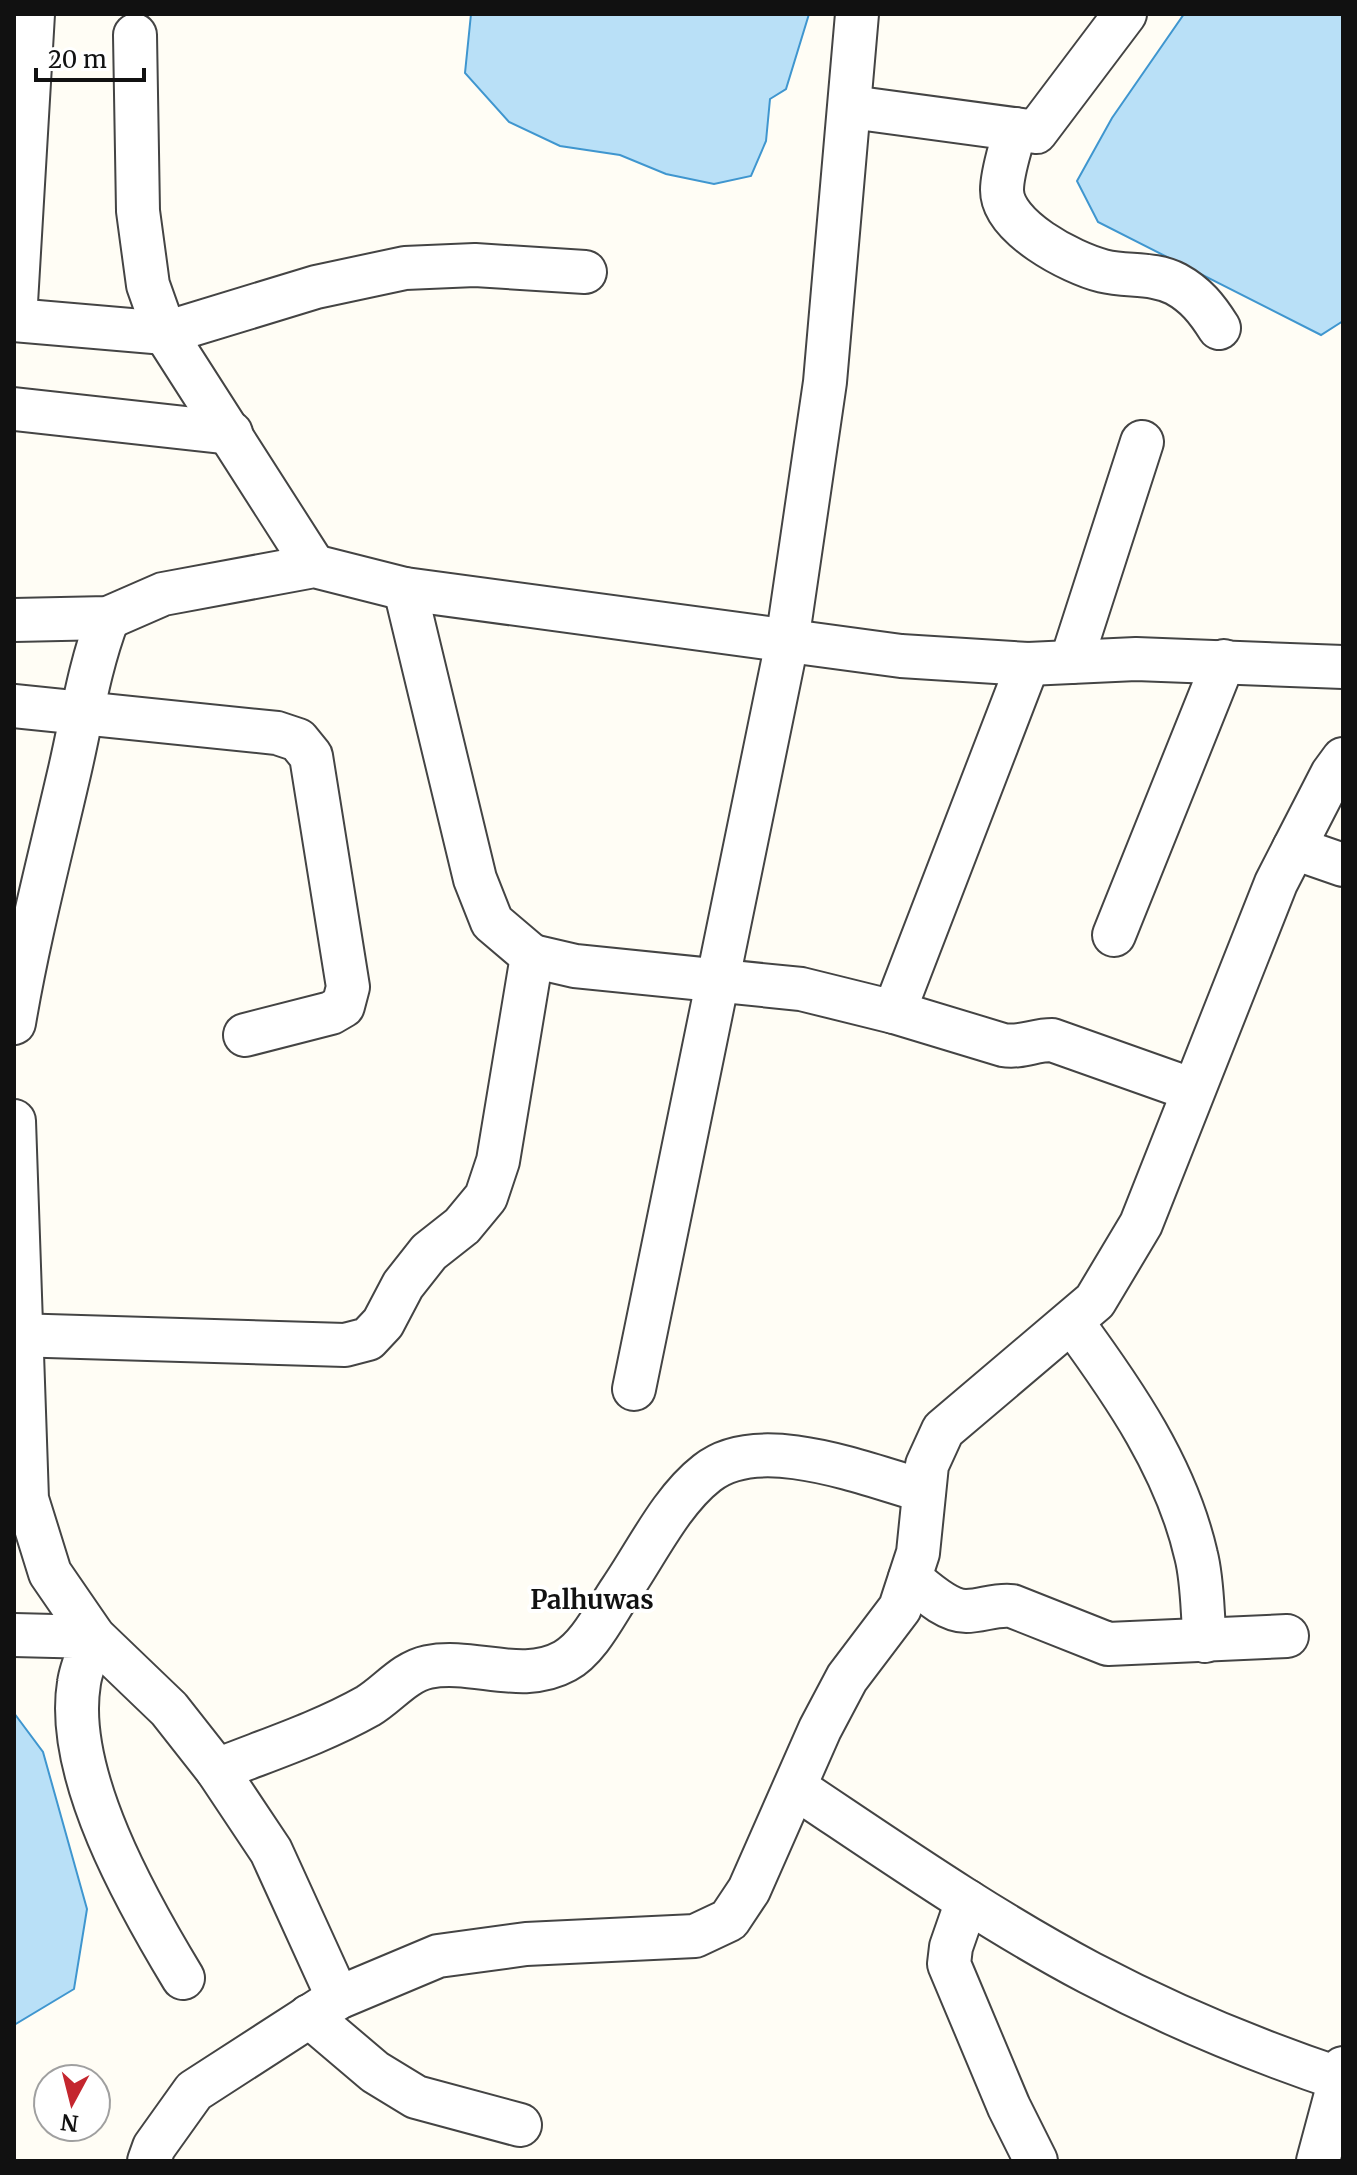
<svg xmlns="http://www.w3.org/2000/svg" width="1357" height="2175" font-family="Merriweather,serif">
<rect width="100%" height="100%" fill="#fffdf5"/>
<g fill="#b9e0f7" stroke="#3f96cf" stroke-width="2">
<polygon points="471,14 809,14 786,89 770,99 766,141 751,176 714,184 666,174 620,155 560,146 509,122 465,73"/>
<polygon points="1184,14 1343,14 1343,321 1321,335 1098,222 1077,181 1112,118"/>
<polygon points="14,1713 43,1752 87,1909 74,1989 14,2025"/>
</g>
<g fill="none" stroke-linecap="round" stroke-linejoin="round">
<defs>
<g id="minor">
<polyline points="135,35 138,211 148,285 165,333 314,566"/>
<polyline points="851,107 1036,132 1125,14"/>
<path d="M1015,129C1011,148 1002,171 1002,190C1002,227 1071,263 1103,271C1128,277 1153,272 1176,284C1196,295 1207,309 1219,328"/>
<polyline points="14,320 165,333 316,287 405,268 475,265 585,272"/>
<polyline points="15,320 33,14"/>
<polyline points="14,409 231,433"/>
<polyline points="14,620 108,618 163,594 314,566 405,589 901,656 1028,664 1136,659 1343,667"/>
<polyline points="1071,662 1142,442"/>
<polyline points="14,706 277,733 298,740 311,756 348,987 343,1006 331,1013 245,1035"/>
<polyline points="1294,848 1343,865"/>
<polyline points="1114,935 1224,661"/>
<polyline points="532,956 575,966 801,989 894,1012 1028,664"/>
<path d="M894,1012L1003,1045C1021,1048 1034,1040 1052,1040L1193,1090"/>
<path d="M14,1023C28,940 49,860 68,778C81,724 88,670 108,618"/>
<polyline points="14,1121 27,1499 50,1573 94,1637 169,1709 217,1770 271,1851 338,1998"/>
<path d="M1072,1322C1124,1393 1176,1468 1196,1555C1203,1582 1202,1613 1205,1641"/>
<polyline points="14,1335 345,1345 368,1339 383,1323 403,1285 429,1252 462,1226 486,1197 498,1161 532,956 492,922 475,879 405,589"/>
<polyline points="634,1389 787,642 825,382 857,14"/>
<path d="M910,1578C925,1590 946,1611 966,1611C982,1611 995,1604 1012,1606L1108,1644L1287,1636"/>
<path d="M14,1635L94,1637C89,1651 81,1668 79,1683C64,1774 137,1902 183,1978"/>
<path d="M217,1770C267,1750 320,1733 368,1706C388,1694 404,1672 428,1667C474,1658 522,1685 565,1661C589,1648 606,1612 621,1590C647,1552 671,1501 707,1473C759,1431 867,1475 924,1491"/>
<path d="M796,1788C892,1852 988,1919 1090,1973C1172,2016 1256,2051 1343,2080"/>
<polyline points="967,1901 951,1947 949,1964 1009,2107 1036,2161"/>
<polyline points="309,2016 375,2072 416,2097 520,2125"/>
<polyline points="149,2161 154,2147 194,2091 338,1998 438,1956 526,1944 695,1936 729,1920 749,1890 820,1729 847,1678 900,1608 918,1553 927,1465 943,1430 1095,1301 1141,1224 1276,883 1332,774 1343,759"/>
<polyline points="1318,2161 1343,2068"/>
</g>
</defs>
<use href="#minor" stroke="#444" stroke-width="46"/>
<use href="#minor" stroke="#fff" stroke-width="42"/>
</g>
<g text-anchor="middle" stroke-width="8" stroke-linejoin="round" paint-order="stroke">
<g font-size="26" font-weight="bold" fill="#111" stroke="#fff">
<text x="592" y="1609">Palhuwas</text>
</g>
</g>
<rect width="1357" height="2175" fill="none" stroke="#111111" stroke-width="32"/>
<g transform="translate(72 2103) rotate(187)"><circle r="38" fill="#ffffff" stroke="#a0a0a0" stroke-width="2"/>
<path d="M0-6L14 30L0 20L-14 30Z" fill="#c4262e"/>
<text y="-12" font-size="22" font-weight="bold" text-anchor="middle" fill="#111111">N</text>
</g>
<path d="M36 68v12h108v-12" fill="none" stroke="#111111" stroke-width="4"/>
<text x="48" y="68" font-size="24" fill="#111111" stroke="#ffffff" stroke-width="6" paint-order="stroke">20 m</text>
</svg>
